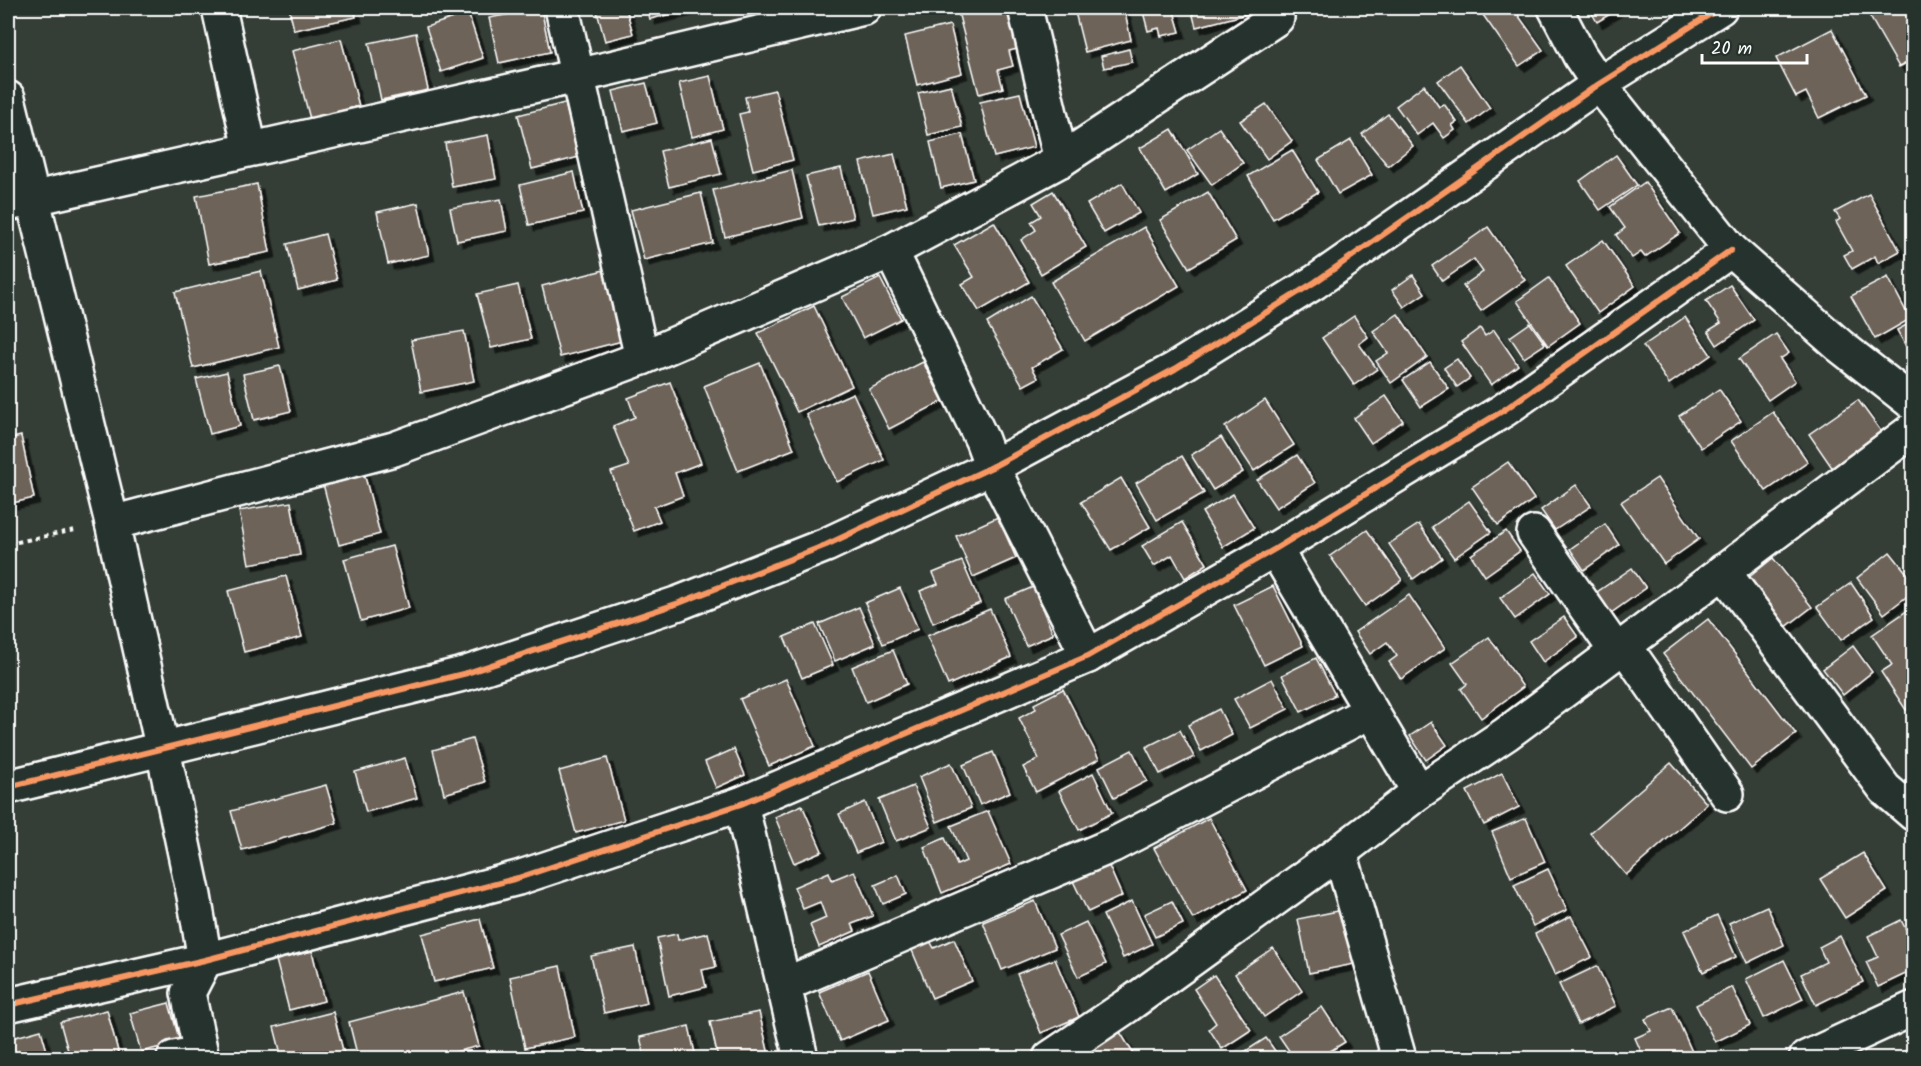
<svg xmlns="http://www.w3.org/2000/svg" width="1921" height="1066" font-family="Kalam,sans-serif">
<defs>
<filter id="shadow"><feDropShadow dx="5.5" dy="5.5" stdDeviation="0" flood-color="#0009"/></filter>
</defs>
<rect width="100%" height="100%" fill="#343d36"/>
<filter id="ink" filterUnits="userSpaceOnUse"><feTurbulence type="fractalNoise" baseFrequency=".0167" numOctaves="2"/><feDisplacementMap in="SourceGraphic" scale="12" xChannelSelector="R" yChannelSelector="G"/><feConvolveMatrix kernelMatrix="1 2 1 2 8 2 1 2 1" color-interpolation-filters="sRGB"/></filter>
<g filter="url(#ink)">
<g fill="#6e6358" stroke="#fff" stroke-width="1.5" filter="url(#shadow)">
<polygon points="289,8 354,8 356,17 294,30"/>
<polygon points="541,8 550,52 499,63 489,18"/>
<polygon points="596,8 626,8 633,34 605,41"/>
<polygon points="647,8 686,8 687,10 650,19"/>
<polygon points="957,8 998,8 999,11 1008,9 1017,49 1009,51 1013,66 998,70 1003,88 979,94"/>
<polygon points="1074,8 1124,8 1131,40 1085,52"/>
<polygon points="1142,8 1173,8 1180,32 1161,36 1159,28 1148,31"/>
<polygon points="1191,8 1245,8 1247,14 1196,27"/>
<polygon points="1494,8 1513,8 1543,50 1519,66 1483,15"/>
<polygon points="1589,8 1620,8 1597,22"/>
<polygon points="1865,8 1914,8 1914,59 1899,67"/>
<polygon points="468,13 483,58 441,72 426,27"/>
<polygon points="950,25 962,73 917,85 905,36"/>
<polygon points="1832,29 1866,95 1819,118 1806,92 1796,97 1776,58"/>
<polygon points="416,33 428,90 381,100 369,43"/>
<polygon points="341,39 359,106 310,119 292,51"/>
<polygon points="1129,49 1132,62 1104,68 1101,56"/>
<polygon points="1460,65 1490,108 1469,124 1438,81"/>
<polygon points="710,76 723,129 692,137 679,83"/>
<polygon points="646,83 657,123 623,131 613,91"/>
<polygon points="951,85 962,127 928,135 918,93"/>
<polygon points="1424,85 1439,107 1444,104 1457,122 1452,125 1455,130 1444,138 1433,123 1417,135 1396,106"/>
<polygon points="775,90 793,160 753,170 739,114 748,112 745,97"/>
<polygon points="1020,93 1034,147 994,157 980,102"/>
<polygon points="565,103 579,157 532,169 518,115"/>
<polygon points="1266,104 1292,141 1267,159 1240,121"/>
<polygon points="1388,114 1413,146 1388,166 1362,134"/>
<polygon points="1219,128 1243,163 1212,185 1187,150"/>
<polygon points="1172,129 1198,174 1166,193 1140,148"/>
<polygon points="962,134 974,180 941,188 930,142"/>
<polygon points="488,135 496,179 452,187 445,143"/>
<polygon points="712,138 721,174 669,187 660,151"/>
<polygon points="1351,140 1372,175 1338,194 1318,160"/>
<polygon points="1292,150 1318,192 1273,219 1248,176"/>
<polygon points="894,154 907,206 873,214 860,162"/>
<polygon points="1616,155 1637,185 1600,210 1580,181"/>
<polygon points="841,168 853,218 819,226 806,176"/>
<polygon points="792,170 803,218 725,237 713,190"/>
<polygon points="574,172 583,213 529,225 520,185"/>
<polygon points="1645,182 1680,233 1645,257 1641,252 1632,258 1616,235 1625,228 1610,207"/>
<polygon points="1122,183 1139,213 1104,233 1087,204"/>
<polygon points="257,184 270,252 209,264 196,196"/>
<polygon points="1053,191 1086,247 1041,274 1021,240 1036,230 1031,222 1041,216 1033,203"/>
<polygon points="1208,192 1236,240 1189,268 1160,220"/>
<polygon points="701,193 713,243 644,260 631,210"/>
<polygon points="1869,194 1900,251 1878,263 1875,256 1852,269 1844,255 1852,251 1836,222 1840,219 1835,212"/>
<polygon points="501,199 507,231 457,241 450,208"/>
<polygon points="418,203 429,255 388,264 377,212"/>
<polygon points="994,222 1029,282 979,311 962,284 974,277 954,245"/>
<polygon points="1144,227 1179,286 1085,341 1051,282"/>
<polygon points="1488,227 1525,280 1481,311 1463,286 1483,272 1474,259 1442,281 1432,266"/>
<polygon points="325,234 337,280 298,290 287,244"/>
<polygon points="1603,240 1635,286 1598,313 1566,266"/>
<polygon points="608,269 626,340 560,357 542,286"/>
<polygon points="261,271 279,347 193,368 175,292"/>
<polygon points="1413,275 1425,293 1404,307 1392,290"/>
<polygon points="1888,277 1910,319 1875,339 1851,296"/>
<polygon points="880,278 901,319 863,338 842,297"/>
<polygon points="1549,278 1580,323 1548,346 1517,301"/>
<polygon points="518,285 531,339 491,348 477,294"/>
<polygon points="1730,285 1754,320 1717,345 1708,331 1721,323 1706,301"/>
<polygon points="1031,296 1063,349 1032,367 1038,378 1023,386 987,323"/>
<polygon points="814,306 852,386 797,412 758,333"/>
<polygon points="1398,314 1427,357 1391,383 1376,361 1388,353 1373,331"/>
<polygon points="1354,316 1368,337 1359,344 1377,369 1354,385 1322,338"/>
<polygon points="1685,317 1711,355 1669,384 1643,346"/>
<polygon points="1914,321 1914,361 1897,330"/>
<polygon points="1530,323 1545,344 1524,358 1510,337"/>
<polygon points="1480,328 1485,336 1494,330 1518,365 1491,385 1461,342"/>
<polygon points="464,331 474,381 421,392 411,340"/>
<polygon points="1776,334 1789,353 1780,359 1795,381 1768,400 1739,359"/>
<polygon points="1457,359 1470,378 1457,387 1444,368"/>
<polygon points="923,362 943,401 889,429 869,389"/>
<polygon points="1430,362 1449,389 1421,407 1403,380"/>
<polygon points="760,363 794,449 738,471 704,386"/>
<polygon points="280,366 291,411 254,420 243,374"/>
<polygon points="227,372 240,426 210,434 196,379"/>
<polygon points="670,382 701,463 675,473 683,496 654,507 660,521 634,531 611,472 629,466 613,426 635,417 628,398"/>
<polygon points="1719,389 1741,421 1701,448 1679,416"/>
<polygon points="853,393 884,460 837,482 806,414"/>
<polygon points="1386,396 1403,421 1371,443 1354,418"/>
<polygon points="1265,400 1294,445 1254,471 1225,427"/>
<polygon points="1858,400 1883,434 1833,469 1809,434"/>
<polygon points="1773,412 1808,462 1766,491 1731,441"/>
<polygon points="21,436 34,498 8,504 8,439"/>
<polygon points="1221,437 1243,472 1213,490 1191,455"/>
<polygon points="1297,455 1315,483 1276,508 1257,480"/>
<polygon points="1182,456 1204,493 1157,520 1136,483"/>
<polygon points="1508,462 1534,499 1498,525 1472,487"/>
<polygon points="363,469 380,534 339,545 322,480"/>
<polygon points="1121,478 1150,527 1111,550 1081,502"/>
<polygon points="1657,478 1699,539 1664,564 1621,502"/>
<polygon points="1576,485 1591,506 1555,530 1541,510"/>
<polygon points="1233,494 1254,528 1223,547 1202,512"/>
<polygon points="1469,501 1491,532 1454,558 1432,527"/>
<polygon points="291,502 300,555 249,564 239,511"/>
<polygon points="998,517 1016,558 973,577 956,536"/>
<polygon points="1182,522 1207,564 1185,578 1172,555 1154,566 1142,546"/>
<polygon points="1419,524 1442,558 1413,579 1389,544"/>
<polygon points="1605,524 1619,545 1584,570 1570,549"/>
<polygon points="1367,530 1402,580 1365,606 1330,556"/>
<polygon points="1506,531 1520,551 1485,576 1471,555"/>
<polygon points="392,546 409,608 361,621 344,559"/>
<polygon points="1890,552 1914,582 1914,591 1884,614 1857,578"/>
<polygon points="1773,558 1812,607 1786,627 1748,578"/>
<polygon points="962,561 980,603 933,623 920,591 938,584 933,573"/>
<polygon points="1632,568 1646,588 1611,613 1597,592"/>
<polygon points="1535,573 1550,594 1515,619 1500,598"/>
<polygon points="286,576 302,637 244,652 228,591"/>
<polygon points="1851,583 1874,617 1841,640 1817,607"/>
<polygon points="1273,586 1303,646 1264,665 1234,605"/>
<polygon points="1033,587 1053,634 1026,646 1005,599"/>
<polygon points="900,588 918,629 883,644 865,603"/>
<polygon points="1409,595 1445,648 1401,679 1389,662 1397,656 1387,642 1370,654 1355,632"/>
<polygon points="1914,606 1914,704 1906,710 1881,672 1892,665 1872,635"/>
<polygon points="859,607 875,644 835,661 819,624"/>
<polygon points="990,609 1011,657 948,685 927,636"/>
<polygon points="1564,617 1578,637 1543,662 1529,641"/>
<polygon points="1708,619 1796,734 1751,769 1663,654"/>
<polygon points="815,624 833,665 802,678 784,637"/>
<polygon points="1489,637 1523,687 1481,718 1461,689 1467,684 1452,663"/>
<polygon points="1853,646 1872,672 1843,695 1823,669"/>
<polygon points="893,650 907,684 866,702 852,667"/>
<polygon points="1316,658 1335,695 1301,712 1282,675"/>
<polygon points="786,679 815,746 769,766 740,699"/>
<polygon points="1272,679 1288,709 1250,728 1234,699"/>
<polygon points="1063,689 1099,759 1036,792 1023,767 1039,759 1019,718 1036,709 1034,704"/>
<polygon points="1219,709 1232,735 1201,751 1188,725"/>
<polygon points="1431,722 1447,745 1426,760 1410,736"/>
<polygon points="1180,730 1194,757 1160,774 1146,747"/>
<polygon points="472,739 485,782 444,794 433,750"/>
<polygon points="734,749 745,775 716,788 705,762"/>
<polygon points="1132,750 1147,781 1114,798 1099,767"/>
<polygon points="993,752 1010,792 980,805 963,765"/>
<polygon points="405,758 417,798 366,812 355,772"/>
<polygon points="607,758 624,820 576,833 559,771"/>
<polygon points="951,763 971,808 937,822 919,777"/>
<polygon points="1671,763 1707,804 1626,875 1590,833"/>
<polygon points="1093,773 1112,813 1079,830 1059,791"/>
<polygon points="1502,773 1519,807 1484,825 1467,791"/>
<polygon points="326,785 337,823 242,850 231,811"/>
<polygon points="913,786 931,827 896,841 879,800"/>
<polygon points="865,802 881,842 856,853 839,814"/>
<polygon points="802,805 822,851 794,863 775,817"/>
<polygon points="988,811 1011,864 942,893 924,847 945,838 957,865 966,861 951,826"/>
<polygon points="1209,818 1247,890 1193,919 1154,848"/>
<polygon points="1526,818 1545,862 1511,877 1492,832"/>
<polygon points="1863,853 1887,891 1845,918 1820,879"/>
<polygon points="1108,864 1122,896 1088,912 1073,881"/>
<polygon points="1548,869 1567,910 1533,926 1514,885"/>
<polygon points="854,871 873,916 852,924 855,931 819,947 810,925 826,918 820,902 803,909 794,887 829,872 832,880"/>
<polygon points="898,875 906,894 883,904 875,885"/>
<polygon points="1035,901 1055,948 1002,970 983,922"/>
<polygon points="1132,901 1152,944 1123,958 1103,915"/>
<polygon points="1172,901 1183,924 1155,937 1144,914"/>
<polygon points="1767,906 1784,945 1747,963 1729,923"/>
<polygon points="1343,910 1354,964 1309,973 1298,919"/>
<polygon points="1717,915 1736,957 1703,972 1684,931"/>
<polygon points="1571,916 1592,957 1555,975 1535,934"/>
<polygon points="480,919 493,968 434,982 422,934"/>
<polygon points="1901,920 1914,945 1914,970 1878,987 1866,962 1878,957 1868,936"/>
<polygon points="1086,922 1106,964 1078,977 1058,935"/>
<polygon points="708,933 716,967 702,970 706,987 669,996 657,938 677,934 678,940"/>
<polygon points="1840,936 1863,982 1816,1005 1801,974 1826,962 1819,947"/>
<polygon points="954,939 972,981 932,998 911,948 930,941 934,948"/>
<polygon points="635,947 647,1003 604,1013 591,956"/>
<polygon points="1273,948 1302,991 1264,1017 1235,974"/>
<polygon points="312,951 324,1001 289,1010 276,960"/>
<polygon points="1055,959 1079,1017 1041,1033 1017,974"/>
<polygon points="1784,960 1803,999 1764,1018 1746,979"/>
<polygon points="560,966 575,1037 525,1048 510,977"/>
<polygon points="1597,966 1616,1006 1578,1024 1559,984"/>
<polygon points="868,971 889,1020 840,1041 819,992"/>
<polygon points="1214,975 1251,1030 1222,1049 1209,1029 1216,1023 1194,989"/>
<polygon points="1732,987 1750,1025 1715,1042 1696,1005"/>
<polygon points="464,992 479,1046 431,1058 358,1058 349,1022"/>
<polygon points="169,1003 180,1042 141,1052 130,1013"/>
<polygon points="1322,1007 1345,1042 1319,1058 1294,1058 1279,1036"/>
<polygon points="1672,1007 1693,1054 1683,1058 1644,1058 1635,1038 1651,1031 1645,1019"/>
<polygon points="107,1010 119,1055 106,1058 70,1058 60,1022"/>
<polygon points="333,1012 345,1058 282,1058 274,1027"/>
<polygon points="759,1012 769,1055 753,1058 718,1058 710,1022"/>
<polygon points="689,1026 696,1058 645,1058 640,1037"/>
<polygon points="41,1030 49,1058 8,1058 8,1039"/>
<polygon points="1120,1032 1136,1058 1077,1058"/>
<polygon points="1266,1038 1280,1058 1235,1058"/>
<polygon points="1913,1047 1914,1058 1892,1058"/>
<polygon points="593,1051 595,1058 559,1058"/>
</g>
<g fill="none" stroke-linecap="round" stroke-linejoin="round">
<defs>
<g id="minor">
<polyline points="219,8 250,149"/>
<polyline points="562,8 642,358"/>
<polyline points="1025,8 1061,160"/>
<polyline points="8,204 577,76 864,8"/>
<polyline points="891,251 982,440 992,467 1088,656"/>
<polyline points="112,523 394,449 642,358 891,251 1061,160 1277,18 1275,8"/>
<polyline points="1534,533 1616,651"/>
<polyline points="1275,549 1419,792"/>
<polyline points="1723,571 1885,789 1914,814"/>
<polyline points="1624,645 1727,794"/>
<polyline points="163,750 194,896 205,960 188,993 202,1058"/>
<polyline points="741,804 801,1058"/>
<polyline points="1340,852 1399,1058"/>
<polyline points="784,985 1113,845 1371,711"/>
<polyline points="8,1005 205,960 518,878 741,804 1088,656 1275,549 1504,410 1731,250"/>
<polyline points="174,1058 201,1053"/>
<polyline points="1050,1058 1127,1006 1340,852 1419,792 1506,734 1914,429"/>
<polyline points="1806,1058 1914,1008"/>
</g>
<g id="tertiary">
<polyline points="1555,8 1580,56 1599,84 1731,250 1840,346 1914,404"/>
<polyline points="8,98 112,523 163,750"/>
<polyline points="8,787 467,673 679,603 826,545 992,467 1175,369 1315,282 1599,84 1720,8"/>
</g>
</defs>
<use href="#minor" stroke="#fff" stroke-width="38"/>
<use href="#tertiary" stroke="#fff" stroke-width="38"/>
<polyline stroke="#fff" stroke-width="4" stroke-dasharray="4.5 4.5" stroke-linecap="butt" points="8,544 75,530"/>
<use href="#minor" stroke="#26332d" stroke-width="33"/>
<use href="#tertiary" stroke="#26332d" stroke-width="33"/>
<defs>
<g id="cycleway">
<polyline points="8,787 467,673 679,603 826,545 992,467 1175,369 1315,282 1599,84 1720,8"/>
<polyline points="8,1005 205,960 518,878 741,804 1088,656 1275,549 1504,410 1731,250"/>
</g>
</defs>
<use href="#cycleway" stroke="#26332d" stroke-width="10"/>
<use href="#cycleway" stroke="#f99763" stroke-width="6"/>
</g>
</g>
<rect width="1921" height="1066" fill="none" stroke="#26332d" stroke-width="30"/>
<rect x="15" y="15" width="1891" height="1036" fill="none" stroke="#fff" stroke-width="2" filter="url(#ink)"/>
<path d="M1702 54v9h105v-9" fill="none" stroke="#ffffff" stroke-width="3"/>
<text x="1711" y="54" font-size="18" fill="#ffffff" stroke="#26332d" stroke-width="4.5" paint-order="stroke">20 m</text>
</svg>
